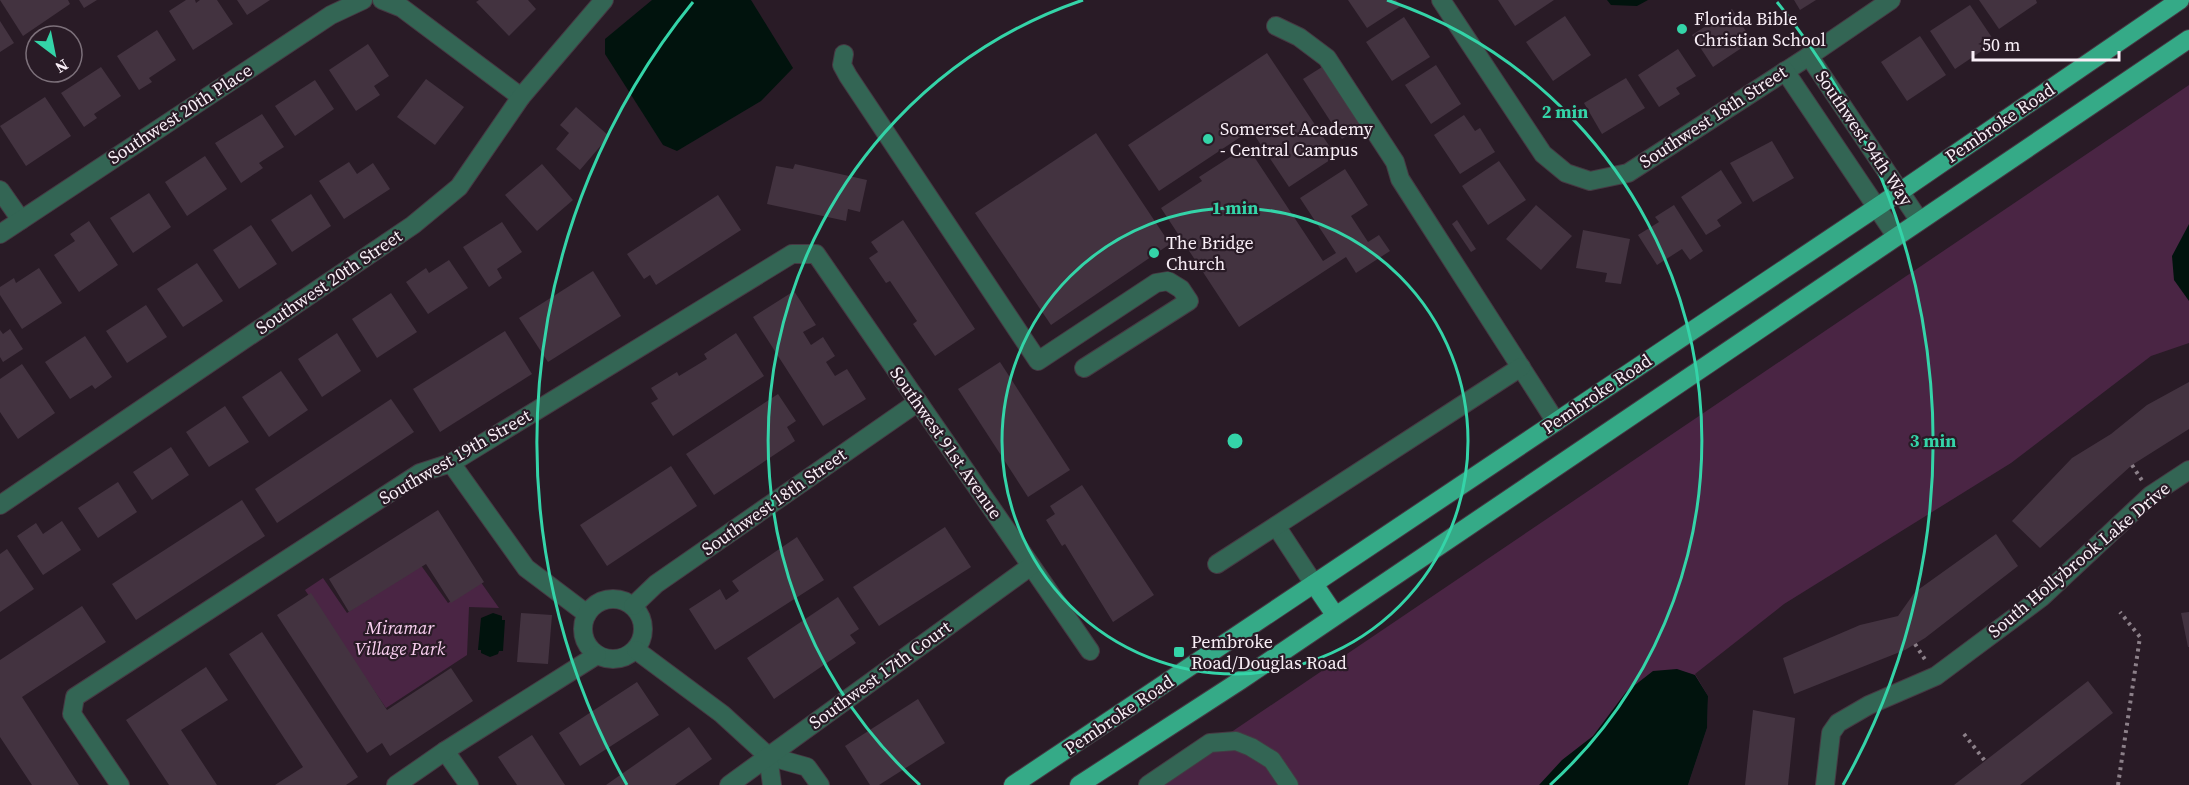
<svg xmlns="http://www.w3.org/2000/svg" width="2189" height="785" font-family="'Source Serif 4',serif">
<rect width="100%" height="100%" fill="#291b26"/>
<g fill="#4a2544">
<polygon points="2189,85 2189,343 2151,356 2011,463 1784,604 1695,674 1708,696 1707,728 1688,785 1153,785"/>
<polygon points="420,564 448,603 480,581 499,608 469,607 467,655 386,708 305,590 323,578 347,613"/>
</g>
<g fill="#01130d">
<polygon points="652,0 751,0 793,68 761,101 677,151 663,145 605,54 605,39"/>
<polygon points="1607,0 1648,0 1637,6 1611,5"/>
<polygon points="2189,224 2189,301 2174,280 2172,256"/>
<polygon points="493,613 502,616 502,620 505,620 503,651 499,651 498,654 490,657 481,653 481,650 478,650 481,618"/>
<polygon points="1677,669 1695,675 1708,696 1707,728 1688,785 1539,785 1562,760 1593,736 1626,692 1653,671"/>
</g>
<g fill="#433340">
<polygon points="0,0 68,0 70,4 23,36"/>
<polygon points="79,0 97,0 84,8"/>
<polygon points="186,0 195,0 196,3 200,0 217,0 233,24 193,50 169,11"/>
<polygon points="237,0 270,0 247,15"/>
<polygon points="479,0 528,0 536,9 509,36 476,2"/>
<polygon points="1348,0 1396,0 1401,6 1367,28"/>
<polygon points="1498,0 1554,0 1515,26"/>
<polygon points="1794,0 1816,0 1800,10"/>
<polygon points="1979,0 2036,0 2037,3 1999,29"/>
<polygon points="1970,5 1995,42 1955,69 1930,31"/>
<polygon points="1732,9 1752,41 1713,67 1692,35"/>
<polygon points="1565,16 1591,55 1553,81 1526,42"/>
<polygon points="1404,17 1430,57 1392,81 1366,42"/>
<polygon points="0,21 14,43 0,52"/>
<polygon points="157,30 176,60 149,78 152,82 139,90 117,56"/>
<polygon points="1920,36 1946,75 1907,101 1881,62"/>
<polygon points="368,44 389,76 374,86 380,95 356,111 329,70"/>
<polygon points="1678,49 1696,76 1676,88 1680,94 1659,107 1638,75"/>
<polygon points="1267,53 1336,156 1289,187 1251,130 1159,191 1128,145"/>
<polygon points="1436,65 1461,104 1431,124 1405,85"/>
<polygon points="101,67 121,96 94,114 97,118 84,127 61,93"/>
<polygon points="1322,67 1361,126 1342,139 1303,79"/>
<polygon points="1626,78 1645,108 1602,134 1584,103"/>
<polygon points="426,79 464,107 435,145 397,117"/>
<polygon points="315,80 334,109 295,136 275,106"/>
<polygon points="45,97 71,136 26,166 0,126"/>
<polygon points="576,107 609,136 580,170 556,149 569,133 560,125"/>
<polygon points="262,114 284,147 259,163 263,168 241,183 215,143"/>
<polygon points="1464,115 1475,131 1480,128 1495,152 1460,174 1434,135"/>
<polygon points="1096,133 1170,244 1051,325 975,213"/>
<polygon points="1772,141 1794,178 1753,202 1730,163"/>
<polygon points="1247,146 1323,261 1336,253 1300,198 1345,169 1368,205 1351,216 1368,242 1379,235 1390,251 1356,273 1346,257 1239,327 1161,208 1202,181 1199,177"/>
<polygon points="205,156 227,189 187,216 165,182"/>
<polygon points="1499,161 1526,200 1488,225 1462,186"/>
<polygon points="349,162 357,174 373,163 390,189 344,219 319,181"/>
<polygon points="542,164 573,200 537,231 505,195"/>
<polygon points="795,164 867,180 860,212 848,209 846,221 767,204 776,166 793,169"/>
<polygon points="1721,170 1742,203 1717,220 1721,226 1706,235 1681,197"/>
<polygon points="149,193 171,227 133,253 110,218"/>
<polygon points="311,194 331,226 292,252 271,220"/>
<polygon points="718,195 741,230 656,285 650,275 644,279 627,254"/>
<polygon points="1536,205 1572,236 1541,270 1506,239"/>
<polygon points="1674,205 1703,251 1690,260 1682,249 1657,265 1638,235 1659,222 1655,217"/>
<polygon points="903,220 975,329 935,356 913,324 917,321 890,281 886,283 869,258 878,252 871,242"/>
<polygon points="1457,220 1476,249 1471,252 1452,224"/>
<polygon points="89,221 118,265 79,292 54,255 75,241 70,234"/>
<polygon points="502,222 522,252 497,269 502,278 489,287 463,247"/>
<polygon points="251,225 277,264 239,289 213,250"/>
<polygon points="1583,230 1630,239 1621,284 1605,282 1607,273 1576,268"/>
<polygon points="449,260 468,288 428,314 406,282 426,268 429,273"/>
<polygon points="197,263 223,301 183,327 157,289"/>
<polygon points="39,268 62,303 22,329 0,295 0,287 14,278 16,283"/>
<polygon points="593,271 621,316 548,362 519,318"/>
<polygon points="794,291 816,325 803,332 811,345 823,337 835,356 826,362 835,376 847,369 866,399 823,426 753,317"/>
<polygon points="391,293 417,332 377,358 352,319"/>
<polygon points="146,305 167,337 127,363 106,331"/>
<polygon points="10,329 23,349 3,362 0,357 0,330 3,334"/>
<polygon points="505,331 532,374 440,432 413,389"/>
<polygon points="337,333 361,371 322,397 298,359"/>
<polygon points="736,333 764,376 673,436 651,403 658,399 651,388 677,372 679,376 707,359 704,354"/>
<polygon points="85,336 112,377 95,389 92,385 70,399 45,362"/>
<polygon points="1000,362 1070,470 1028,497 958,389"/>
<polygon points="22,364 55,413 18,439 0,412 0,379"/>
<polygon points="281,371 308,410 269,437 242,397"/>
<polygon points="2189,382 2189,429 2132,465 2040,548 2012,521 2072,458 2111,434 2147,405"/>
<polygon points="778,394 796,421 787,427 795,441 714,495 686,454"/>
<polygon points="391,399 414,432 277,523 255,489"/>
<polygon points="225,406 249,442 209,467 186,432"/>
<polygon points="171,447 189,475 152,500 133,472"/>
<polygon points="671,466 697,506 607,566 580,525"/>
<polygon points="118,482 137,512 98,538 78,508"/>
<polygon points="1082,485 1154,595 1113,622 1065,544 1062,546 1046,520 1055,514 1050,506"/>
<polygon points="242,500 265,536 136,620 112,584"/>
<polygon points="438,510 484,582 451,603 426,564 349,612 329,579"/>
<polygon points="62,521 81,550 43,575 17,536 36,523 43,534"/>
<polygon points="945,527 971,567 879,626 853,587"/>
<polygon points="1996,534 2018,566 1925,638 1905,650 1794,694 1783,658 1860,625 1898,616 1915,592"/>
<polygon points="797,537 824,580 715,650 689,609 720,589 726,600 739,591 732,581"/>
<polygon points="7,549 34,589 0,612 0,554"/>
<polygon points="311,593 387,710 451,668 473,701 390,756 382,743 367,753 277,615"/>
<polygon points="838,597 859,629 850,635 856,643 774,699 747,658"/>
<polygon points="82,606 106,642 22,697 79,785 32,785 0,737 0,660"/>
<polygon points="2189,612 2189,647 2188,647 2181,613"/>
<polygon points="521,613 552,615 548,664 517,662"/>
<polygon points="262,632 358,777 346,785 275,785 303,767 229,654"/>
<polygon points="206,667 228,700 181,730 217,785 169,785 126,720"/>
<polygon points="2088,681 2113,713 2020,785 1954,785"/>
<polygon points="637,682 659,715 580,766 559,733"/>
<polygon points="918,699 945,743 879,785 870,785 845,746"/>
<polygon points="1753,710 1795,718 1788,785 1745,785"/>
<polygon points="689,727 712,759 675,785 606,785"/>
<polygon points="532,735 565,785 517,785 498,757"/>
</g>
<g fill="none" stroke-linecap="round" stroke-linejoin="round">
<defs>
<g id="minor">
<polyline points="382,0 402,8 521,97"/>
<polyline points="1441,0 1543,154 1566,173 1590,181 1628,173 1809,56 1891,0"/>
<polyline points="1276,26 1299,37 1327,58 1395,162 1400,179 1556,422"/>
<polyline points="844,54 842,65 848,76 1038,361 1156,283 1168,281 1181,289 1189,301 1084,368"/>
<polyline points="1809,56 1919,220"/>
<polyline points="1785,71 1896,236"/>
<polyline points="0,190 21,220"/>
<polyline points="0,234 331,15 363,0"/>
<polyline points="451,463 526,568 587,614"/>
<polyline points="0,505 413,225 459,187 521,97 604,0"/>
<polyline points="1276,526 1314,584"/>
<polyline points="1217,564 1521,367"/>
<circle cx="613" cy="629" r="30"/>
<polyline points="633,606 656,584 918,402"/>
<polyline points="636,650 722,714 768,756 807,767 820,785"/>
<polyline points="445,751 469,785"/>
<polyline points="768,756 772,785"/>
<polyline points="120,785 72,714 75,697 420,473 451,463 792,254 816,254 1090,651"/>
<polyline points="396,785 445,751 597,655"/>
<polyline points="729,785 1031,566"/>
<polyline points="1148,785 1210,743 1236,741 1251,747 1272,760 1289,785"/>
<polyline points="1825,785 1831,733 1838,723 1869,705 1936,676 2042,597 2151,495 2189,470"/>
</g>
<g id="major">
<polyline points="1314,584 1335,615"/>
<polyline points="1013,785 1901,191 2180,0"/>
<polyline points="1079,785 1241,680 2189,39"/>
</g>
</defs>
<use href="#minor" stroke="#463943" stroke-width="20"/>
<use href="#major" stroke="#463943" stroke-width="20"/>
<g stroke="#8c8089" stroke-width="4" stroke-dasharray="3 4.5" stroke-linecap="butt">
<polyline points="2132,465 2143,482"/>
<polyline points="1915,644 1926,661"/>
<polyline points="1964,734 1985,761"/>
<polyline points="2118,785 2140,637 2120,612"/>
</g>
<use href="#minor" stroke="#336554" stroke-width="18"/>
<use href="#major" stroke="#35aa87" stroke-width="18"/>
</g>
<g fill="none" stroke="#34d4a8" stroke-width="3">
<circle cx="1235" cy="441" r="233"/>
<path d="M920 785A466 466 0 0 1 1083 0M1387 0A466 466 0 0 1 1550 785"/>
<path d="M627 785A698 698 0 0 1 693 2M1777 2A698 698 0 0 1 1843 785"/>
</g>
<g fill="#34d4a8" stroke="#291b26" stroke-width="2">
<circle cx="1682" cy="29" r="6"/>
<circle cx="1208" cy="139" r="6"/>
<circle cx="1154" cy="253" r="6"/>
<rect x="1173" y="646" width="12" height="12" rx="3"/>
</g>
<g text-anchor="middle" stroke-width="4.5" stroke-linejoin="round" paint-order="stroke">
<g font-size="18" fill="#f9eff7" stroke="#291b26" text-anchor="start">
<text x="1694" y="25">Florida Bible<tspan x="1694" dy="21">Christian School</tspan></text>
<text x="1220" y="135">Somerset Academy<tspan x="1220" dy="21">- Central Campus</tspan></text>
<text x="1166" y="249">The Bridge<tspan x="1166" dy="21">Church</tspan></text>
<text x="1191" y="648">Pembroke<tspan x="1191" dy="21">Road/Douglas Road</tspan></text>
</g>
<g font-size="18" fill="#f9eff7" stroke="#291b26">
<text transform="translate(180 114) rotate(-33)" y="6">Southwest 20th Place</text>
<text transform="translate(1713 117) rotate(-33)" y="6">Southwest 18th Street</text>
<text transform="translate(2000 123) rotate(-34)" y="6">Pembroke Road</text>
<text transform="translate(1864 138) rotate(56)" y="6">Southwest 94th Way</text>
<text transform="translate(329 282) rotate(-34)" y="6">Southwest 20th Street</text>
<text transform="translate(1597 394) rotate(-34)" y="6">Pembroke Road</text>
<text transform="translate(946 443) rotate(55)" y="6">Southwest 91st Avenue</text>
<text transform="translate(455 457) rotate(-30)" y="6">Southwest 19th Street</text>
<text transform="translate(774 502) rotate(-35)" y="6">Southwest 18th Street</text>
<text transform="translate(2079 560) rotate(-40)" y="6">South Hollybrook Lake Drive</text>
<text transform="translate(880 675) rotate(-36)" y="6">Southwest 17th Court</text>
<text transform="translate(1119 715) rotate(-34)" y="6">Pembroke Road</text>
</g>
<g font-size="18" font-style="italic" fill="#fad0f1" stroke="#291b26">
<text x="400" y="634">Miramar<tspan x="400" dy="21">Village Park</tspan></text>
</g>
</g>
<circle cx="1235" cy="441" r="9" fill="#34d4a8" stroke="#291b26" stroke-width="3"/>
<g font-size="18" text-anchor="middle" font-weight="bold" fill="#34d4a8" stroke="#291b26" stroke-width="4.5" stroke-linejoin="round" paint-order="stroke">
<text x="1565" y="118">2 min</text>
<text x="1235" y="214">1 min</text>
<text x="1933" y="447">3 min</text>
</g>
<g transform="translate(54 54) rotate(148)"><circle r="28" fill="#291b26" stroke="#7c707a" stroke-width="1.5"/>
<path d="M0-4.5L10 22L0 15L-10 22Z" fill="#34d4a8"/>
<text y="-9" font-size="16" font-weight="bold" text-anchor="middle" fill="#f9eff7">N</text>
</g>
<path d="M1973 51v9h146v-9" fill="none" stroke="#f9eff7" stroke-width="3"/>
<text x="1982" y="51" font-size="18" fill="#f9eff7" stroke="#291b26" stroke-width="4.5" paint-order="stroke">50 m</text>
</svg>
